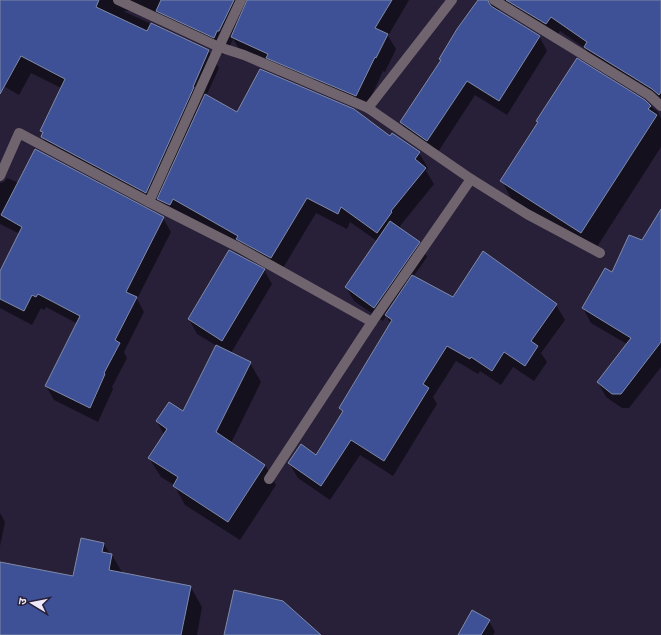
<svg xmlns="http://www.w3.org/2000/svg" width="661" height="635" font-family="Rubik,'Noto Sans Devanagari',sans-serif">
<rect width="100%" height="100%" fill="#281f38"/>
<g fill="#0007">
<polygon points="0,0 336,0 299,84 278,75 274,69 242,54 233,39 229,48 227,48 224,55 132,11 123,11 208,50 219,68 206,96 238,113 391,138 419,153 428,168 426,171 434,184 400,226 401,228 400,229 419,242 427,257 413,277 454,298 556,305 565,320 541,353 547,362 534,381 513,367 501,385 480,371 478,374 456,361 433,397 437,404 393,476 360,455 330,500 298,478 289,463 317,456 343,413 340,408 391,324 386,316 383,321 354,301 346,287 377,241 350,222 347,229 316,213 280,273 168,214 160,201 156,210 52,155 42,137 44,134 41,131 61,88 31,73 19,95 0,84"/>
<polygon points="357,0 409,0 388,36 396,49 385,72 383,71 365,110 320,91 312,76"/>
<polygon points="479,0 661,0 661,104 593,62 586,49 560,31 555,39 500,9 497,11 539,36 547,51 507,115 475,95 436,155 409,137 401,122 441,61 440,59"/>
<polygon points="644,101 658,112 661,118 661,147 593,253 513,202 502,181 538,123 537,121"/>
<polygon points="7,178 19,183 163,218 171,232 137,299 144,312 124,352 127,358 112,387 113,389 98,422 54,400 46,386 78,324 46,307 44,310 41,308 32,325 0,308 0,273 20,234 0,224 0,182 0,183 4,182"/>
<polygon points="661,211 661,367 629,408 622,408 606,397 598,382 627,344 591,323 583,308 642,242"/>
<polygon points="264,270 272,284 231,353 250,363 261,382 231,443 265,465 276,485 240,540 185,505 174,485 161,477 149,458 164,435 157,421 183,412 217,346 197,334 189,319"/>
<polygon points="0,513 5,522 0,546"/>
<polygon points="104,544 110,554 112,555 123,574 190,586 202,607 197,635 0,635 0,563 74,577"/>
<polygon points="489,621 495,632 493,635 459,635"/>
</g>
<g fill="#3e5197" stroke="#7f8aa8">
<polygon points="0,0 99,0 96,7 147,31 151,23 209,50 193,87 194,87 146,193 41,137 43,132 40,131 65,79 21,56 0,94"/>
<polygon points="161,0 234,0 219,31 217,31 214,38 156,11"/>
<polygon points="247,0 392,0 375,28 388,34 376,58 375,57 356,96 266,58 268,54 231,37"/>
<polygon points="478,0 488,0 489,3 491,6 540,36 499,101 467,81 427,141 400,122 441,60 439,59 457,29"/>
<polygon points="506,0 661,0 661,92 659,95 652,89 584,47 587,42 551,17 546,24"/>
<polygon points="577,58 645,100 651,106 648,109 657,115 581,233 500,181 538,122 536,121"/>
<polygon points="260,69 354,109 390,136 392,133 420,152 415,159 426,168 391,211 392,212 377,233 341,207 338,214 307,198 271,258 236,239 238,236 173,199 170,205 157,199 205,94 237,112"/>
<polygon points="35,149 164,217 126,292 137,297 115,340 120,343 104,373 105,374 90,408 45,386 80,316 38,294 36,297 32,295 24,311 0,299 0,271 22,227 1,215"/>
<polygon points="661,209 661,342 621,394 612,394 597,382 631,338 582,308 605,268 612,272 629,235 642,240"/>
<polygon points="390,221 420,242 374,308 345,287"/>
<polygon points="229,250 265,269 222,341 188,319"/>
<polygon points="483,251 557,304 531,341 538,346 525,366 504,352 492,371 471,357 470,359 447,346 423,384 429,388 384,461 351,440 321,486 288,463 301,444 316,455 343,411 339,408 392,320 385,315 412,275 453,297"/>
<polygon points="216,345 251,362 216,432 265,465 228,522 173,486 178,477 148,458 167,429 156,421 169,402 183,411"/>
<polygon points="81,538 104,543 102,552 112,554 109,570 191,586 181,635 0,635 0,562 73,576"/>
<polygon points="234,590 283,601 321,635 224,635"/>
<polygon points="472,610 490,620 481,635 458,635"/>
</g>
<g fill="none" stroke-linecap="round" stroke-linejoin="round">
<g stroke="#70646e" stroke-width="10">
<polyline points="118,0 219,47 244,55 368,108 471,179 527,214 600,253"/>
<polyline points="494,0 649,95 661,106"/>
<polyline points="368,108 452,0"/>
<polyline points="0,176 19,133 149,202 238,247 372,322"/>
<polyline points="149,202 219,47 241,0"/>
<polyline points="269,479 372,322 471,179"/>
</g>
</g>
<g transform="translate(32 603) rotate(280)" stroke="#281f38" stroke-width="3" paint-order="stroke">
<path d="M0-3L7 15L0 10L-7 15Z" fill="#eee9fa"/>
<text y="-6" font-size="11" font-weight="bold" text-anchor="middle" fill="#eee9fa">उ</text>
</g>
</svg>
